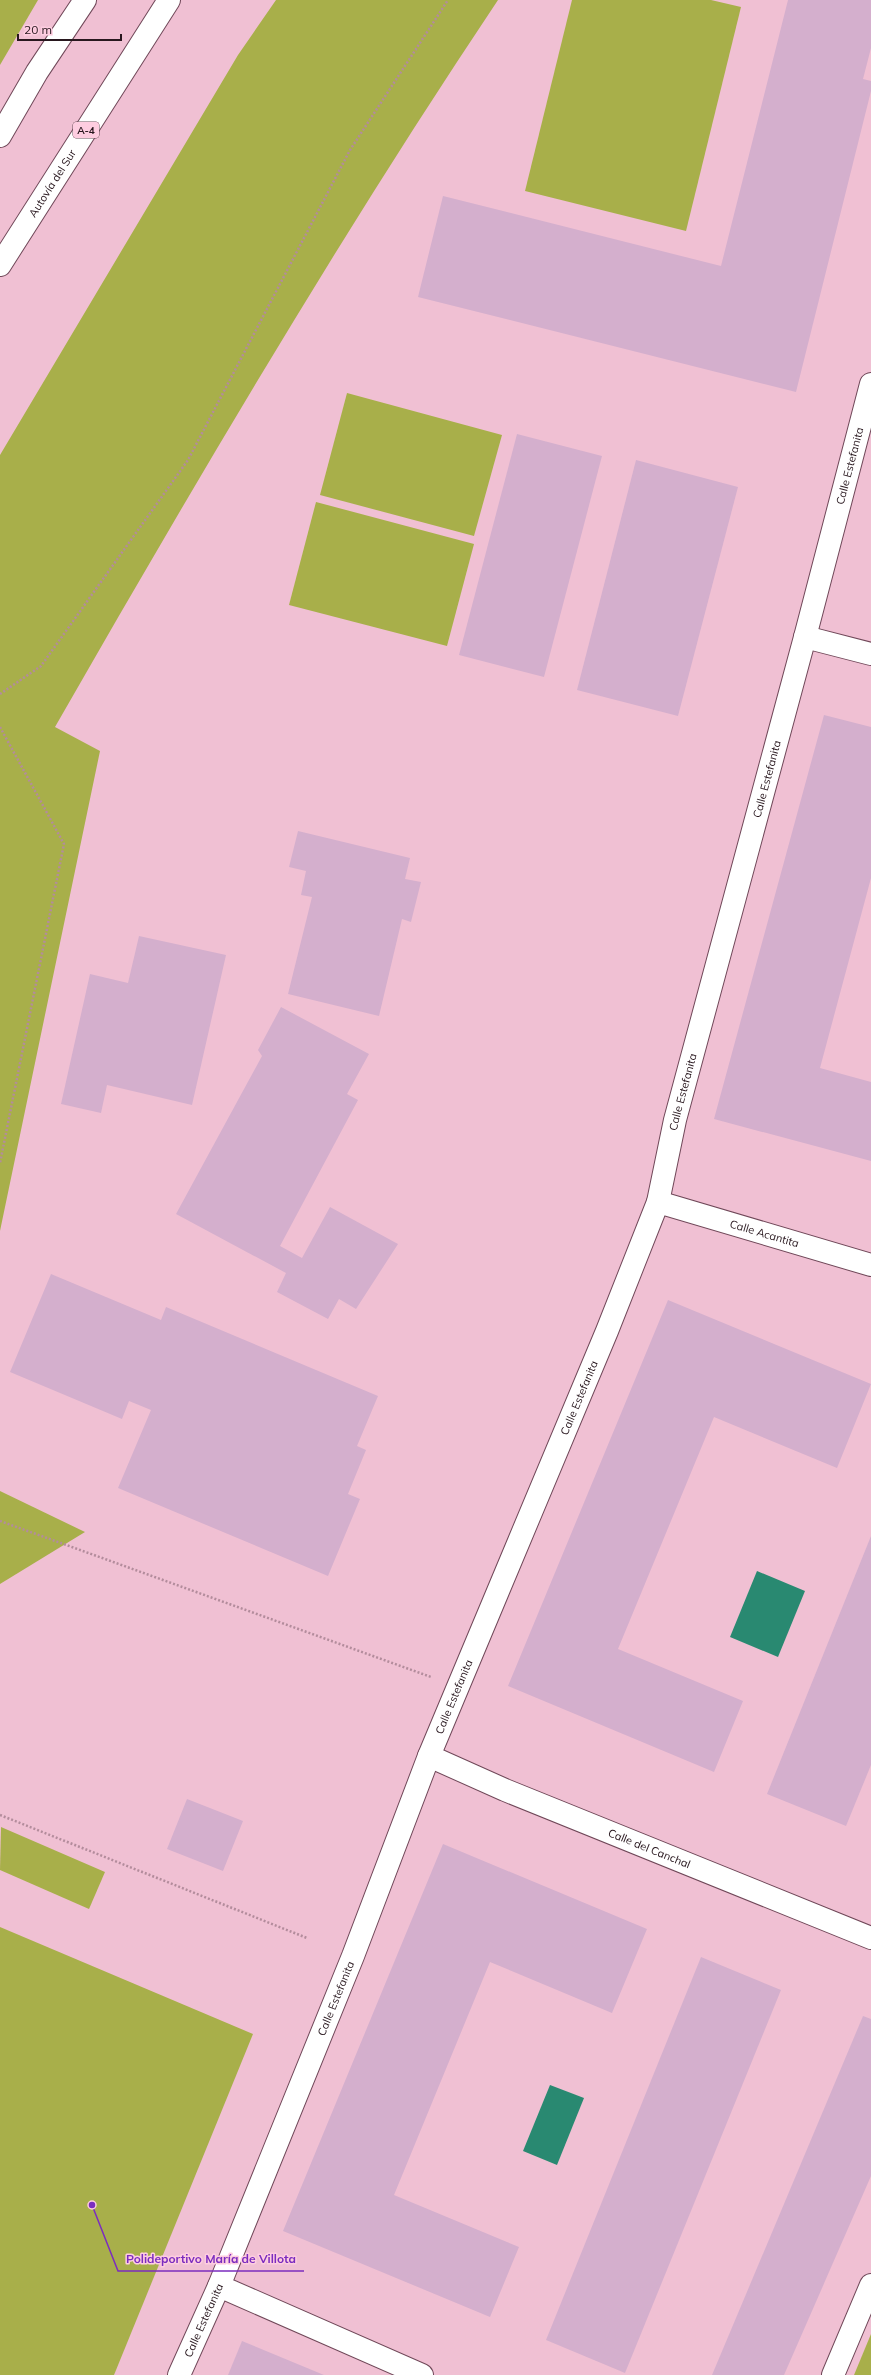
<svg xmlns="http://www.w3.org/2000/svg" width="871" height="2375" font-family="Mulish,sans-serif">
<rect width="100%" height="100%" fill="#f0c0d3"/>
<g fill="#a8af4a">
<polygon points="0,0 38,0 0,65"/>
<path d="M276,0H498C340,236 196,481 55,727L100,751L0,1231V455L238,55Z"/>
<polygon points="572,0 711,0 741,7 686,231 525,191"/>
<polygon points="347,393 502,435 474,536 320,495"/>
<polygon points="316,502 474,544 447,646 289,605"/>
<polygon points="0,1491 85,1532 0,1584"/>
<polygon points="1,1827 105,1872 89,1909 0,1870"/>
<polygon points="0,1927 253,2034 114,2375 0,2375"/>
<polygon points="871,2334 871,2375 854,2375"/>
</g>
<g fill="#298971">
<polygon points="757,1571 805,1591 778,1657 730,1637"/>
<polygon points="550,2085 584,2098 557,2165 523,2151"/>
</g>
<g fill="#d4afcd">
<polygon points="788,0 871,0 871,48 863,79 871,81 871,91 796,392 418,297 443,196 721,266"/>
<polygon points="517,434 602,456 544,677 459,655"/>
<polygon points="636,460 738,487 678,716 577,690"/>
<polygon points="824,715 871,727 871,878 820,1068 871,1082 871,1161 714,1119"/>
<polygon points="298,831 410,858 405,879 421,882 411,922 402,919 379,1016 288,994 312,897 301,895 306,871 289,867"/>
<polygon points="139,936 226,955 192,1105 107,1085 101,1113 61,1104 90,974 128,983"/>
<polygon points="281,1007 369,1054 347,1094 358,1100 280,1246 302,1258 330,1207 398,1244 356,1309 339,1299 328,1319 277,1292 286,1273 176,1214 262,1056 258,1050"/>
<polygon points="51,1274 161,1320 166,1307 378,1396 357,1446 366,1450 348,1494 360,1499 328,1576 118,1488 151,1410 129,1401 122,1419 10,1372"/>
<polygon points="668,1300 871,1384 837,1468 714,1417 618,1649 743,1701 714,1772 508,1686"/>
<polygon points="871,1536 871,1765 846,1826 767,1794"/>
<polygon points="187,1799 243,1821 223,1871 167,1849"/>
<polygon points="443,1844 647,1929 612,2013 490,1962 394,2195 519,2247 490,2317 283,2231"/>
<polygon points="701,1957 781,1990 625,2373 546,2340"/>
<polygon points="863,2016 871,2019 871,2176 784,2375 712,2375"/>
<polygon points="242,2341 324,2375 228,2375"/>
</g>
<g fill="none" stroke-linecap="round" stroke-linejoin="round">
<defs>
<polyline id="pedestrian" points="219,2286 422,2375"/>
<g id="minor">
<polyline points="805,637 871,654"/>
<path id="s1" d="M658,1202L871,1265"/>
<path id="s2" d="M429,1756L505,1790L871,1938"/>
<path id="s3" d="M179,2375L219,2286L353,1956L429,1756L607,1331L658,1202L675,1120L805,637L871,384"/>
<polyline points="833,2375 871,2285"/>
</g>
<g id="motorway">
<polyline points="0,136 37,72 85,0"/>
<path id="s4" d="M0,265L169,0"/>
</g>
</defs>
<use href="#pedestrian" stroke="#704859" stroke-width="24"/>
<use href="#minor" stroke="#704859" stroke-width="24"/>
<use href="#motorway" stroke="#704859" stroke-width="24"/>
<g stroke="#b38c9c" stroke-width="2.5" stroke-dasharray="2 2" stroke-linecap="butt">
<polyline points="0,694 41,666 188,460 350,150 448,0"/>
<polyline points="0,727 64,844 0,1163"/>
<polyline points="0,1521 431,1677"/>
<polyline points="0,1815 307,1938"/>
</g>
<use href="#pedestrian" stroke="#fff" stroke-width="22"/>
<use href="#minor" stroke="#fff" stroke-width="22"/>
<use href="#motorway" stroke="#fff" stroke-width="22"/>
</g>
<g text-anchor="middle" stroke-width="3" stroke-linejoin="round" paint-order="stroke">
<rect fill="#fecde0" stroke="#684e58" stroke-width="1" x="73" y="122" width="26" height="16" rx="3"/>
<g font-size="10" font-weight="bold" fill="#28171e">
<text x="86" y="134">A-4</text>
</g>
<g font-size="11" fill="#28171e" stroke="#fecde0">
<text dy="4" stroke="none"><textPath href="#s4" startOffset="97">Autovía del Sur</textPath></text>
<text dy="4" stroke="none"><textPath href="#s3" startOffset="2028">Calle Estefanita</textPath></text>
<text dy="4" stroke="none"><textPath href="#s3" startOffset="1704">Calle Estefanita</textPath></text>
<text dy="4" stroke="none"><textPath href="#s3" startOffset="1380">Calle Estefanita</textPath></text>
<text dy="4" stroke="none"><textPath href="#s1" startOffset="111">Calle Acantita</textPath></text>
<text dy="4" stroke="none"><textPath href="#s3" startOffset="1056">Calle Estefanita</textPath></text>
<text dy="4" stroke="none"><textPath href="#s3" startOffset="732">Calle Estefanita</textPath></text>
<text dy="4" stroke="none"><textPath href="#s2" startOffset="239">Calle del Canchal</textPath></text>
<text dy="4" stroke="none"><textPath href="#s3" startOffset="408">Calle Estefanita</textPath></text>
<text dy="4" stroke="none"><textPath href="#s3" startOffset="60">Calle Estefanita</textPath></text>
</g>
</g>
<path fill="none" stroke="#7b2cbf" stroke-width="1.5" d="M92 2205L118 2271H304"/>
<circle fill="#7b2cbf" stroke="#fecde0" stroke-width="1.5" cx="92" cy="2205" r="4"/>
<g font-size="12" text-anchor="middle" font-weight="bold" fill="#7b2cbf" stroke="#fecde0" stroke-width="3" stroke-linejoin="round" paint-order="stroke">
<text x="211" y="2263">Polideportivo María de Villota</text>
</g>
<path d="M18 34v6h103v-6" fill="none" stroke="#28171e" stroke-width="2"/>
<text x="24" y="34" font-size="12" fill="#28171e" stroke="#fecde0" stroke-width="3" paint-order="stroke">20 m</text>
</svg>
